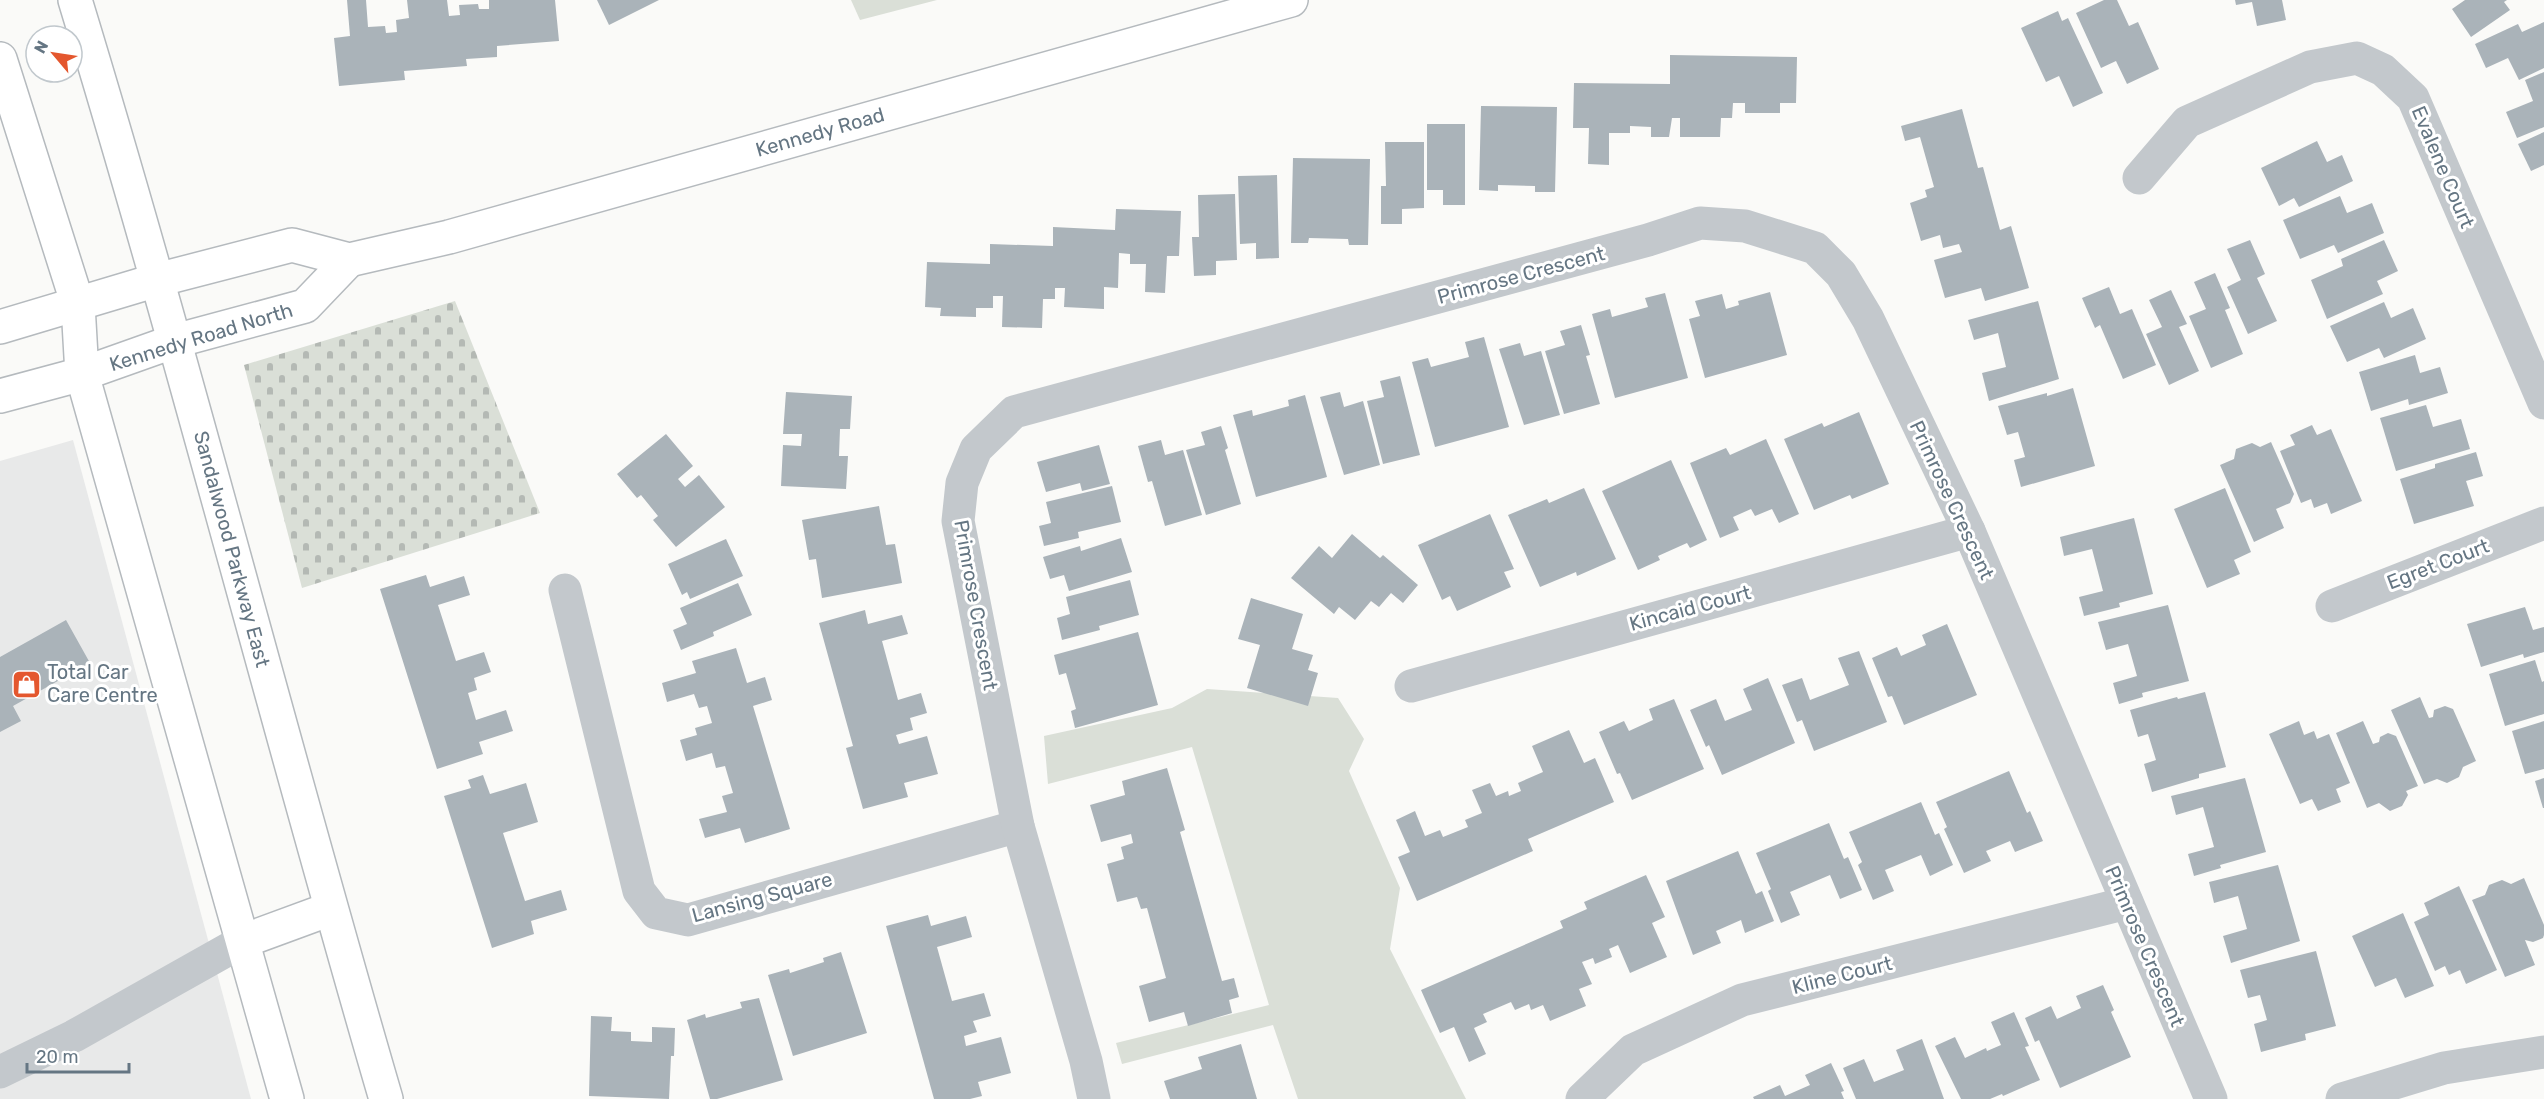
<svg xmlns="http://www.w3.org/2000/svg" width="2544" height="1099" font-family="Rubik,sans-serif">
<defs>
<pattern id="cemetery-stones" width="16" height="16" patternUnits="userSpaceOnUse" patternTransform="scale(1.5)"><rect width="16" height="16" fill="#dadfd7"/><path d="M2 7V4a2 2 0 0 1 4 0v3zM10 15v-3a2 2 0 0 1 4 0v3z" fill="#b4b9b4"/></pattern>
</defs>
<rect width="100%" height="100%" fill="#fafaf8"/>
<polygon fill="#e8e9e9" points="73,440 251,1099 0,1099 0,461"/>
<polygon fill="url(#cemetery-stones)" points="455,301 540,513 302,588 244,365"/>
<g fill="#dadfd7">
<polygon points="851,0 937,0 860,20"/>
<polygon points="1207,689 1338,698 1364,739 1349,771 1400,888 1390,949 1466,1099 1298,1099 1273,1025 1122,1064 1116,1043 1269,1005 1192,747 1048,784 1044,736 1172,708"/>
</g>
<g fill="#aab3b9">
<polygon points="347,0 366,0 368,27 385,26 386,33 397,32 396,20 409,18 407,0 447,0 449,16 460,15 459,5 478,4 479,9 489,9 489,0 555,0 559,41 497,46 497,57 466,59 467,66 404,71 405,80 339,86 334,38 350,36"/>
<polygon points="597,0 659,0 609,25"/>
<polygon points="2104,0 2117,0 2129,26 2138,22 2159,69 2127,84 2116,61 2101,68 2076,13"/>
<polygon points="2235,0 2282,0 2286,20 2257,26 2252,2 2236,5"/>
<polygon points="2465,0 2507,0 2504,2 2510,10 2471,37 2452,9"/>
<polygon points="2058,11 2062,21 2068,18 2103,93 2073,107 2059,76 2046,82 2021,28"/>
<polygon points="2544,22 2544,68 2519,80 2508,58 2486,68 2475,44 2518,24 2522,32"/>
<polygon points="1670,55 1797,57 1796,103 1780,103 1780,113 1745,113 1745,103 1733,103 1732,118 1721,118 1720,137 1680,137 1680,118 1672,118 1669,137 1651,137 1651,127 1630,126 1630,133 1609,133 1609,165 1588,164 1589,128 1573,128 1574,83 1670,84"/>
<polygon points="2544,72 2544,127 2517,138 2506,112 2533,101 2525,80"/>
<polygon points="1481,106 1557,107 1555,192 1535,192 1535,186 1498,185 1498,191 1479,190"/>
<polygon points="1962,109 1978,168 1983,167 2000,230 2011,226 2029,288 1985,301 1981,288 1945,298 1934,260 1962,252 1959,244 1943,248 1940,235 1921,241 1910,203 1927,197 1925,190 1934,187 1920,137 1905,141 1901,126"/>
<polygon points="1427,124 1465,124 1465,205 1443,205 1443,190 1427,190"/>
<polygon points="2544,132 2544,165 2531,171 2518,144"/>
<polygon points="2317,141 2327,162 2342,155 2353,181 2299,207 2294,198 2279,206 2261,168"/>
<polygon points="1385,142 1424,142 1424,208 1402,209 1402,224 1381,224 1381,186 1386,186"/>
<polygon points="1293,158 1370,159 1368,245 1349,245 1348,239 1309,238 1308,243 1291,243"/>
<polygon points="1277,175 1279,258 1256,259 1256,243 1240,244 1238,176"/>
<polygon points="1235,194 1237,260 1216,261 1216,275 1194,276 1192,237 1199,237 1198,195"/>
<polygon points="2340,196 2347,213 2372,203 2384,233 2338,253 2334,245 2300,259 2283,220"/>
<polygon points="1116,209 1181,211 1179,256 1167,256 1165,293 1145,292 1146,264 1130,264 1130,254 1119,253 1118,288 1104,287 1104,309 1064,307 1065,288 1055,288 1055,299 1043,299 1042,328 1002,327 1003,296 993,296 993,308 976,308 976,317 940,316 941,308 925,307 927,262 990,264 990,244 1053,246 1053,227 1115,230"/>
<polygon points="2250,240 2265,274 2257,278 2277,321 2248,334 2227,287 2241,280 2227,249"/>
<polygon points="2384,240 2398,271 2377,281 2383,294 2327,319 2311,280 2343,266 2341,259"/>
<polygon points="2215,273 2230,308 2225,310 2243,354 2211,368 2189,316 2206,309 2194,282"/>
<polygon points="2109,287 2120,314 2132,309 2156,365 2123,379 2100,325 2095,328 2082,298"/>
<polygon points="2171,290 2187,324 2179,327 2199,371 2169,385 2146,334 2162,327 2149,300"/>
<polygon points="1770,292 1787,355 1705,378 1689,319 1700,316 1695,301 1722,294 1726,309 1739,305 1738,301"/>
<polygon points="1665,293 1688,378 1615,398 1592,314 1610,309 1612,317 1648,307 1645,298"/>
<polygon points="2038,301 2059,379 1989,401 1982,373 2006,367 1998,333 1974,340 1968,320"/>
<polygon points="2384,302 2391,318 2413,308 2426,339 2384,358 2379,348 2347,362 2330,326"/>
<polygon points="1581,325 1590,355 1586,356 1600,404 1564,414 1545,351 1565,345 1560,331"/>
<polygon points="1484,337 1509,427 1435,447 1412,362 1428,358 1431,367 1469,357 1465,342"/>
<polygon points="1520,343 1524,356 1541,351 1560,415 1524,425 1499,349"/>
<polygon points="2415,355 2420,373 2440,367 2448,393 2409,405 2408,399 2371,411 2359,372"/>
<polygon points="1400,376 1420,455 1383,464 1367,401 1384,397 1380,381"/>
<polygon points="2073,388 2095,466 2021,487 2014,460 2025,457 2018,432 2007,435 1998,406 2047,393 2047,396"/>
<polygon points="786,392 852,396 850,429 840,429 839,456 848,456 846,489 781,486 783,445 801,446 802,434 783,434"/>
<polygon points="1340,392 1344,407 1363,401 1380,465 1344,475 1320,397"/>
<polygon points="1305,395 1327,477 1256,497 1233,415 1252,410 1253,416 1289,406 1288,400"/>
<polygon points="2426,405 2433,427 2461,419 2470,449 2396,471 2380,418"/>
<polygon points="1859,412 1889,484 1852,499 1850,495 1814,510 1784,439 1822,423 1824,427"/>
<polygon points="2312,425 2317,435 2331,429 2362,501 2331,514 2327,503 2314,508 2311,499 2301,503 2280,451 2295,445 2290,435"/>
<polygon points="1221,426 1228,448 1225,450 1241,504 1206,515 1186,450 1205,445 1201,432"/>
<polygon points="666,434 693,466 678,479 685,487 699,475 725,507 676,547 653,520 658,516 641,495 637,498 617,474"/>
<polygon points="1766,439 1799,514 1779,523 1772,509 1755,516 1751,509 1733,517 1739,530 1720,538 1690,463 1726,448 1730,455"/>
<polygon points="1161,440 1165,455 1183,450 1202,515 1165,526 1152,481 1148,482 1138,446"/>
<polygon points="2271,442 2294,494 2290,503 2276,509 2284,528 2254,542 2220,465 2234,459 2236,449 2252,443 2260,447"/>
<polygon points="1099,445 1110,484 1082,491 1080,483 1046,492 1037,462"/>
<polygon points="2476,452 2483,476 2466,481 2474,506 2414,524 2400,479 2435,468 2435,464"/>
<polygon points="1671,460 1707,540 1690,548 1687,543 1658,556 1660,560 1638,570 1602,491"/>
<polygon points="1112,486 1121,522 1078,532 1079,538 1044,546 1039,526 1051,523 1046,502"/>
<polygon points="1584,488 1616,559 1577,576 1576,572 1540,587 1508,515 1547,499 1549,503"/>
<polygon points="2225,488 2251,552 2234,560 2240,574 2207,588 2174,509"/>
<polygon points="879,506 886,545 895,544 902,583 822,598 816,559 809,560 802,520"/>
<polygon points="1490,514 1514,569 1504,572 1511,587 1457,611 1450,596 1442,600 1418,545"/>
<polygon points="2134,518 2153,594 2119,603 2120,607 2084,616 2079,597 2103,591 2092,549 2064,556 2060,537"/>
<polygon points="1352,534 1380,558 1383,555 1418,585 1403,603 1391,593 1379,607 1371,601 1355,620 1339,607 1334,614 1291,578 1319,546 1332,558"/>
<polygon points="1121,538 1132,572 1069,591 1064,575 1050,579 1043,557 1080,546 1081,551"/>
<polygon points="726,539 743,576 690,599 687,592 682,595 668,564"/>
<polygon points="426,575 430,587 464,576 470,595 438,605 456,661 484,652 491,672 474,678 477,690 468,693 476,720 506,710 513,731 479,742 483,754 437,769 380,589"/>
<polygon points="1130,580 1139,615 1099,626 1100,630 1062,640 1057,618 1070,614 1066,597"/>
<polygon points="738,583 752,615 713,632 714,636 681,650 673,630 687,624 680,608"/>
<polygon points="1251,598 1303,614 1292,649 1313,655 1308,670 1318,673 1308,706 1247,688 1260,645 1238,639"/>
<polygon points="2168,605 2189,681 2142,693 2143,697 2119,704 2113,683 2137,676 2128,644 2106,650 2098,622"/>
<polygon points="2525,607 2533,630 2544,627 2544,652 2524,658 2523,654 2481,667 2467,624"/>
<polygon points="865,610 868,624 902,615 908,634 882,641 898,700 921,693 927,713 910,718 913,730 896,735 899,744 927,736 938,774 904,783 908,797 863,809 846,748 853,746 819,623"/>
<polygon points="66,620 90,663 13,706 21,721 0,732 0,657"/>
<polygon points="1947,624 1977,695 1904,725 1892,696 1888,697 1872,658 1897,647 1901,656 1926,645 1922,635"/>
<polygon points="1138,632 1158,705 1075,728 1071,711 1076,709 1066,673 1059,675 1054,655"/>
<polygon points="736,648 747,683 765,677 772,700 753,706 790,829 745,843 740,828 705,838 699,819 727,812 722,796 733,793 725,766 716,768 712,753 686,761 680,740 697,735 695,728 712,723 707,706 699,708 694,694 667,702 662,683 696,673 692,661"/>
<polygon points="1859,651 1887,722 1814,751 1802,720 1797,722 1782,685 1802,678 1810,700 1849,685 1838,658"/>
<polygon points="2535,660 2542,682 2544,681 2544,714 2505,726 2489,674"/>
<polygon points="1768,678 1795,743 1722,775 1709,745 1706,747 1690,710 1716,699 1725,721 1752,710 1743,689"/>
<polygon points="2205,692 2226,767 2199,774 2199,778 2152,792 2144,764 2156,760 2148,734 2138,737 2130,710 2177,697 2178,699"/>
<polygon points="2420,697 2429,718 2433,717 2434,710 2445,706 2453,709 2476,761 2463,767 2459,777 2447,783 2437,779 2424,784 2391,710"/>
<polygon points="1674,699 1704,769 1632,800 1620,773 1617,774 1599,732 1624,721 1629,731 1653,720 1649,709"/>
<polygon points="2299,721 2304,735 2314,731 2317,739 2329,734 2350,783 2336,789 2341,802 2318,811 2312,799 2300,804 2269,734"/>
<polygon points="2363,721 2373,744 2379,742 2380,737 2388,733 2396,736 2418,786 2406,791 2408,795 2402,806 2390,811 2379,803 2367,808 2336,733"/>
<polygon points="2544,721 2544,769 2525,774 2512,731"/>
<polygon points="1569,730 1584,763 1595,758 1614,802 1528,839 1533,851 1417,901 1398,857 1410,852 1396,820 1415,811 1425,836 1440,830 1443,837 1468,827 1465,820 1482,813 1472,790 1490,783 1496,796 1508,791 1509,796 1521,791 1518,783 1543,772 1532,746"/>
<polygon points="1167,768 1185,830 1180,832 1222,981 1234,978 1239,997 1229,1000 1232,1013 1188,1026 1184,1012 1149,1022 1139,986 1166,978 1147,908 1141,909 1137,897 1117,902 1107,864 1124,859 1121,847 1133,843 1131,834 1101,842 1090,805 1125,795 1122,781"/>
<polygon points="2009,771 2027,813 2030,811 2043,841 2015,852 2010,841 1986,851 1991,861 1964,873 1944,829 1947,827 1936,802"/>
<polygon points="483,775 490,794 526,783 538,822 503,833 525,901 561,890 567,910 531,921 534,934 492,948 444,796 471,788 468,780"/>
<polygon points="2245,778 2266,852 2220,865 2221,868 2194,876 2188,854 2214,847 2203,807 2176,815 2171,796"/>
<polygon points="2544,778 2544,808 2543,808 2535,781"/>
<polygon points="1921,802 1935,835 1939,833 1953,865 1930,876 1921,855 1885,870 1894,891 1873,900 1858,865 1862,862 1849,832"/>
<polygon points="1829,823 1844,859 1848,857 1862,890 1840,899 1830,875 1790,892 1800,915 1781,923 1768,891 1771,889 1756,853"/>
<polygon points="1738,851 1756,894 1762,891 1774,921 1745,933 1741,920 1716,931 1721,943 1693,955 1666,881"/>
<polygon points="2278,865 2300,941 2231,963 2223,936 2247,929 2238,896 2214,903 2209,882"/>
<polygon points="1646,875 1665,917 1652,923 1667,957 1630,973 1618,945 1609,949 1612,957 1595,964 1593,958 1582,962 1592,984 1579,989 1586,1006 1550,1021 1543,1005 1531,1010 1529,1004 1515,1010 1511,1002 1483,1014 1487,1022 1474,1028 1486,1054 1469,1062 1454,1027 1440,1033 1421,990 1563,928 1560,921 1587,909 1584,902"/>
<polygon points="2524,878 2544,925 2544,935 2543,938 2533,942 2525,940 2535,965 2505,977 2472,900 2485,895 2489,885 2502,880 2511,884"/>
<polygon points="2459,886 2497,970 2466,984 2460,970 2449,975 2445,966 2435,971 2414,922 2429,915 2424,903"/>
<polygon points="2403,913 2434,986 2405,998 2396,978 2375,987 2352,936"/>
<polygon points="928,915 931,926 966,916 972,937 937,947 952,1001 984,993 991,1016 973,1021 977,1032 964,1036 966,1046 1001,1037 1011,1073 978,1082 982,1096 970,1099 934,1099 886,926"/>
<polygon points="2316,951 2336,1026 2305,1034 2306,1040 2261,1052 2254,1024 2267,1020 2260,995 2248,998 2240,970"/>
<polygon points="841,952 867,1033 793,1056 768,975 789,969 790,973 824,962 823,958"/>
<polygon points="2103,985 2114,1010 2111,1012 2131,1057 2060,1088 2039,1040 2035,1042 2025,1018 2051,1006 2057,1019 2081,1008 2076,996"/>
<polygon points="759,998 783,1080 717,1099 710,1099 687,1020 705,1014 706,1018 742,1008 740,1002"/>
<polygon points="2014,1012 2029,1046 2025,1047 2040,1080 2003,1096 2002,1094 1990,1099 1961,1099 1935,1046 1955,1037 1965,1058 1986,1048 1987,1051 2001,1045 1991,1022"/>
<polygon points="591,1016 612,1017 611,1031 631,1032 631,1041 652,1042 652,1027 675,1028 674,1056 671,1056 669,1099 589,1096"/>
<polygon points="1922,1039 1944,1099 1856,1099 1843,1068 1864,1059 1874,1082 1904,1070 1896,1050"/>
<polygon points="1241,1044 1257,1099 1170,1099 1164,1081 1202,1069 1198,1057"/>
<polygon points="1831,1063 1844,1091 1841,1092 1844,1099 1754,1099 1753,1097 1780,1085 1785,1096 1810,1085 1805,1075"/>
</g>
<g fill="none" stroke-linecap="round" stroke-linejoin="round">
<defs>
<g id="major">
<path d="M75,0C186,364 279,734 386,1099"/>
<polyline points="0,59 78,305 82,374 287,1099"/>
<polyline points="0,327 157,280 292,245 349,260 449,237 1291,0"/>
<polyline points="0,396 82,374 175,341 305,306 349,260"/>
<polyline points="243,941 330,909"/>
</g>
</defs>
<use href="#major" stroke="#b5babe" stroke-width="36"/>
<g stroke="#c3c8cc" stroke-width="33">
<polyline points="2139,178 2187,122 2310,67 2357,58 2383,70 2413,98 2544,403"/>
<polyline points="565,590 639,891 656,913 688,920 1018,826"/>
<polyline points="2332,606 2544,523"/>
<polyline points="1411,686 1969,531"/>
<polyline points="0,1072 74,1036 243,941"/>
<polyline points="1094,1099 1086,1061 1018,826 958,521 962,483 976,449 1014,412 1648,240 1700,223 1745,226 1815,248 1841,274 1868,319 1969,531 2211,1099"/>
<polyline points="1582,1099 1633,1050 1742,1000 2127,903"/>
<polyline points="2342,1099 2444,1068 2544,1052"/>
</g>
<use href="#major" stroke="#fff" stroke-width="33"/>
</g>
<defs>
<symbol id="shop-square" viewBox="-11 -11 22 22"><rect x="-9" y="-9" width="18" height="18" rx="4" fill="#e4572e" stroke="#fff"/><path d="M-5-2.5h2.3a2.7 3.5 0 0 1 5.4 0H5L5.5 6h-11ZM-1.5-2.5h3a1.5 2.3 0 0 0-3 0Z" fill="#fff"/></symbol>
</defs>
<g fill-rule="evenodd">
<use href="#shop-square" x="10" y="668" width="33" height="33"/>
</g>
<g text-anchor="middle" stroke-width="6" stroke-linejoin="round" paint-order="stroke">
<g font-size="20" fill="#657683" stroke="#fff">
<text transform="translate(820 132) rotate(-16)" y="7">Kennedy Road</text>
<text transform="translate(2443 167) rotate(67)" y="7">Evalene Court</text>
<text transform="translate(1521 275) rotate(-15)" y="7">Primrose Crescent</text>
<text transform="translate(201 337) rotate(-17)" y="7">Kennedy Road North</text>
<text transform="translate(1952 500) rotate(65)" y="7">Primrose Crescent</text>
<text transform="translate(232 549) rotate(75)" y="7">Sandalwood Parkway East</text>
<text transform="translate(2438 564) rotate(-21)" y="7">Egret Court</text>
<text transform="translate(976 605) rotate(80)" y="7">Primrose Crescent</text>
<text transform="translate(1690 608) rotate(-15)" y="7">Kincaid Court</text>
<text transform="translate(762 897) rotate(-15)" y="7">Lansing Square</text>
<text transform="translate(2145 946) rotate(67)" y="7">Primrose Crescent</text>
<text transform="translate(1842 975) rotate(-14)" y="7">Kline Court</text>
</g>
<g font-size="20" fill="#657683" stroke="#fff" text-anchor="start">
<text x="47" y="679">Total Car<tspan x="47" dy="23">Care Centre</tspan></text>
</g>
</g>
<g transform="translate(54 54) rotate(299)"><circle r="28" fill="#ffffff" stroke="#c1c8cd" stroke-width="1.5"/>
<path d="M0-4.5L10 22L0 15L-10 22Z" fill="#e4572e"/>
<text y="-9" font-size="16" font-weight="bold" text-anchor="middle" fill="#657683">N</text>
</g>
<path d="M27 1063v9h102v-9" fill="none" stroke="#657683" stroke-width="3"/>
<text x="36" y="1063" font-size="18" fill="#657683" stroke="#ffffff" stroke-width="4.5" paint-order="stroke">20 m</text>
</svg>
